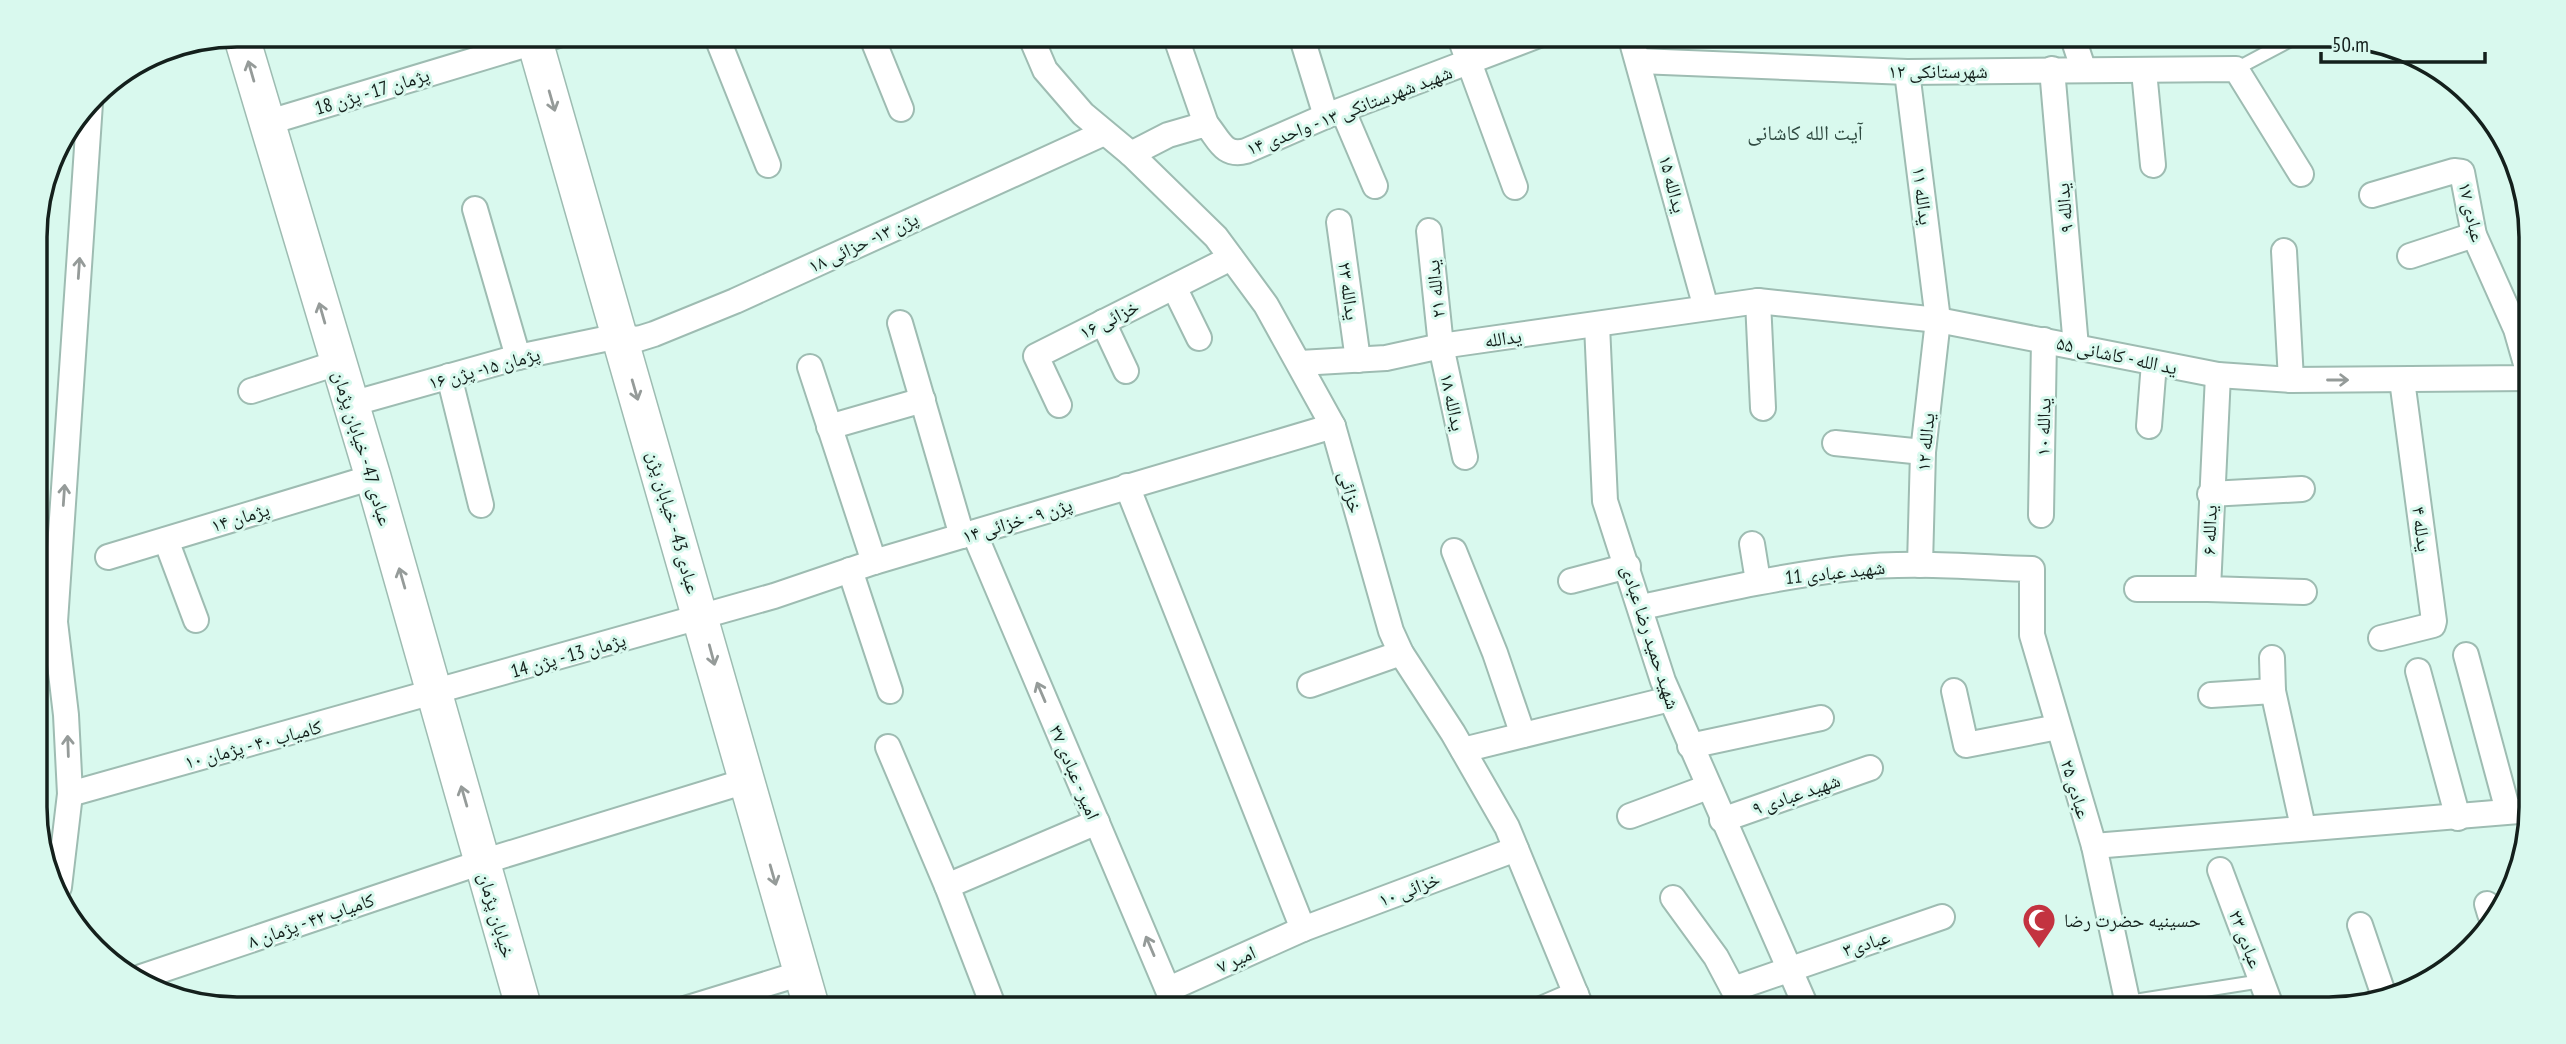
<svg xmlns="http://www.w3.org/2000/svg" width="2566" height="1044" font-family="'PT Sans Narrow','Noto Naskh Arabic',sans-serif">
<rect width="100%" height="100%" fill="#d9f9ee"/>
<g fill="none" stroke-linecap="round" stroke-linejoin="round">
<defs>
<g id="lane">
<polyline points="2236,69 2300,35"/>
<polyline points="2128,1002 2262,981"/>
</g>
<g id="street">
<polyline points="716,35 768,165"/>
<polyline points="871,35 901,109"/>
<polyline points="1030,35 1045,70 1083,114 1131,154 1216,237 1266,305 1333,426 1391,631 1401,653 1453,733 1507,827 1582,1009"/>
<polyline points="1175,35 1206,124"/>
<polyline points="1301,35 1326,116"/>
<polyline points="1459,35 1515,187"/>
<polyline points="1630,35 1706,308"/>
<polyline points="2072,35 2083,68"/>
<polyline points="1639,61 1907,72 2236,69 2301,174"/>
<polyline points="2052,69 2076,347"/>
<polyline points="2144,71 2153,165"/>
<polyline points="1907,72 1938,320 1923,452 1920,565"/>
<polyline points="1343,111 1375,186"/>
<polyline points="266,123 558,35"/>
<path d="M1131,154L1168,135L1206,124C1219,139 1223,157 1246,151L1326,116L1539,35"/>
<polyline points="475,209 518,357"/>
<polyline points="1339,222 1358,360"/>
<polyline points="1429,231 1441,346 1465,457"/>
<polyline points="2284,251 2291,380"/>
<polyline points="2410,256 2474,235"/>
<polyline points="1174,287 1199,338"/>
<polyline points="1758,301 1763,408"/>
<polyline points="1103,322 1126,371"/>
<polyline points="900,323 962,536"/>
<polyline points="1597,325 1605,501 1663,681 1807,1009"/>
<polyline points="1300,363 1386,358 1441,346 1758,301 1938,320 2218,375 2291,380 2530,378 2516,329 2474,235 2462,172 2454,171 2372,195"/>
<polyline points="810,367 874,562"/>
<polyline points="2218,375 2208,589 2304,592"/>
<polyline points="449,376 481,505"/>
<polyline points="251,391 337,363"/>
<polyline points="351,404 518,357 619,336 638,339 654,334 735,301 1104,133"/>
<polyline points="1059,405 1036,356 1231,258"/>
<polyline points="2149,426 2154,363"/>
<polyline points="829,427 923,400"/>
<polyline points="1835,443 1923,452"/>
<polyline points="1127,486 1303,929"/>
<polyline points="2210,494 2302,489"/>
<polyline points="2041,515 2044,340"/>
<polyline points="975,535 1176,1009"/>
<polyline points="166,540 196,620"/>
<polyline points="1752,544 1758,581"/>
<polyline points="1454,551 1495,653 1523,735"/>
<polyline points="108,557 373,477"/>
<polyline points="850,570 890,691"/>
<polyline points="1571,581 1628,566"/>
<polyline points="2137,589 2208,589"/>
<path d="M1642,607C1711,592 1780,576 1851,568C1911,561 1972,567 2032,569V635L2094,846L2129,1009"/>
<polyline points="2381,638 2433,625 2434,621 2402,380"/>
<polyline points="2466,655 2508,811"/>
<polyline points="2272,658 2273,691 2303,827"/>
<polyline points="2418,671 2458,818"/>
<polyline points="1310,685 1401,653"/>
<polyline points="1954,691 1966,745 2058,727"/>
<polyline points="2211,695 2273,691"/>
<polyline points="1690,746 1821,718"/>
<polyline points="888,747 947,886 994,1008"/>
<polyline points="1463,750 1670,699"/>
<polyline points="70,794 774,596 874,562 1333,426"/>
<polyline points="1630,816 1708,787"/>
<polyline points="1722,820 1870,768"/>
<polyline points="2094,846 2531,810"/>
<polyline points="2220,870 2272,1009"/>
<polyline points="947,886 1097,822"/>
<polyline points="59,887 70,794 66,715 55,622 90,103"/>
<polyline points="1673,898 1716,957 1733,989 1942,917"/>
<polyline points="2487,904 2490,914"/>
<polyline points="2360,925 2383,993"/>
<polyline points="141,977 482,862 746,781"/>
<polyline points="1169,989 1303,929 1516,849"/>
<polyline points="685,1009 802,973"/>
<polyline points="1541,1009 1576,994"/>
</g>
<g id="secondary">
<polyline points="241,35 373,477 524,1009"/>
<polyline points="533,35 812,1009"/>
</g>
</defs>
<use href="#lane" stroke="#9ebcb2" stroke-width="16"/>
<use href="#street" stroke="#9ebcb2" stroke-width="28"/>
<use href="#secondary" stroke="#9ebcb2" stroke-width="38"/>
<use href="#lane" stroke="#fff" stroke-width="12"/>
<use href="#street" stroke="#fff" stroke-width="24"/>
<use href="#secondary" stroke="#fff" stroke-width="35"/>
</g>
<defs><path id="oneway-shaft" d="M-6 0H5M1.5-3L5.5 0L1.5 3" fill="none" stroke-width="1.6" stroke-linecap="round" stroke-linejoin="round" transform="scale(1.75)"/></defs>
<g stroke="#959b99">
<use href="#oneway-shaft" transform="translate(251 71) rotate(-106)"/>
<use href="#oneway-shaft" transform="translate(552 101) rotate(74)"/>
<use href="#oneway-shaft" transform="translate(79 268) rotate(-86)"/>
<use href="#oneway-shaft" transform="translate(322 313) rotate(-106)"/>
<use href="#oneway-shaft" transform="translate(2338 380)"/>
<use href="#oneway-shaft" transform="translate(635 390) rotate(74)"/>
<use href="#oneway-shaft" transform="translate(64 495) rotate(-86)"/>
<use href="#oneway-shaft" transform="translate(402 578) rotate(-106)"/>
<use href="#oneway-shaft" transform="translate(712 655) rotate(75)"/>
<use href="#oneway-shaft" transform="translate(1041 692) rotate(-113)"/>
<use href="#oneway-shaft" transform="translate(68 746) rotate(-92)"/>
<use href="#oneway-shaft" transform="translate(464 796) rotate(-106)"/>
<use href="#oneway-shaft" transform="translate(773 875) rotate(74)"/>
<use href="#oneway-shaft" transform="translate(1150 946) rotate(-113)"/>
</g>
<defs>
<symbol id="mosque-pin" viewBox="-11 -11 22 30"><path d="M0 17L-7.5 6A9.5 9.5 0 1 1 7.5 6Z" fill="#c33340" stroke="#d9f9ee"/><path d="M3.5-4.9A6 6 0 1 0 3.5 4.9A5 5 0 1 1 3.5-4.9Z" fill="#fff"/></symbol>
</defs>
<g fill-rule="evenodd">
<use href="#mosque-pin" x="2020" y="901" width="38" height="52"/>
</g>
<g text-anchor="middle" stroke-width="6" stroke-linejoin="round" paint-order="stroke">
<g font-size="19" fill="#14201c" stroke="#d9f9ee">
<text x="1938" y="78">شهرستانکی ۱۲</text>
<text transform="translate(372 91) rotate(-17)" y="7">پژمان 17 - پژن 18</text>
<text transform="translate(1349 110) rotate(-21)" y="7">شهید شهرستانکی ۱۳ - واحدی ۱۴</text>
<text transform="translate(1673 184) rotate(75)" y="7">یدالله ۱۵</text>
<text transform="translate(1923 196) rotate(83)" y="7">یدالله ۱۱</text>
<text transform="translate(2064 208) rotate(-95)" y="7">یدالله ۹</text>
<text transform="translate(2472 212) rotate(77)" y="7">عبادی ۱۷</text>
<text transform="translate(863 242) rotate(-25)" y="7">پژن ۱۳- حزائی ۱۸</text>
<text transform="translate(1435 289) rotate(-96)" y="7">یدالله ۲۱</text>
<text transform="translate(1349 291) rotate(82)" y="7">یدالله ۲۳</text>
<text transform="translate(1109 319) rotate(-27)" y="7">خزائی ۱۶</text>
<text transform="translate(1503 338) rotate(-8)" y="7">یدالله</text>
<text transform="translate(2117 355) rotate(12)" y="7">ید الله - کاشانی ۵۵</text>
<text transform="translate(484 368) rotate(-15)" y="7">پژمان ۱۵- پژن ۱۶</text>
<text transform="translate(1453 402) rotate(78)" y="7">یدالله ۱۸</text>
<text transform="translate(2043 427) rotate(-89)" y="7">یدالله ۱۰</text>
<text transform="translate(1925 442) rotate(-85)" y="7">یدالله ۱۲</text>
<text transform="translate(363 448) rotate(73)" y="7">عبادی 47 - خیابان پژمان</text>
<text transform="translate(1351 492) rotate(75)" y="7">خزائی</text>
<text transform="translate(240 517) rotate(-17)" y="7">پژمان ۱۴</text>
<text transform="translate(1017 520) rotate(-17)" y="7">پژن ۹ - خزائی ۱۴</text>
<text transform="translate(674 522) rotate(74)" y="7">عبادی 43 - خیابان پژن</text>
<text transform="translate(2422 529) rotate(82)" y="7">یدلله ۴</text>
<text transform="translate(2209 530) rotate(-88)" y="7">یدالله ۶</text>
<text transform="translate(1835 572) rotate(-6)" y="7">شهید عبادی 11</text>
<text transform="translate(1651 637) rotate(72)" y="7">شهید حمید رضا عبادی</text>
<text transform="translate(568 655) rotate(-16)" y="7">پژمان 13 - پژن 14</text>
<text transform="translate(253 744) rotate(-15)" y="7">کامیاب ۴۰ - پژمان ۱۰</text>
<text transform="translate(1075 772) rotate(67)" y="7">امیر - عبادی ۳۷</text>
<text transform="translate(2076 789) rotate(73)" y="7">عبادی ۲۵</text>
<text transform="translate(1796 794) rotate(-19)" y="7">شهید عبادی ۹</text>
<text transform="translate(1409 889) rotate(-21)" y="7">خزائی ۱۰</text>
<text transform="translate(497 915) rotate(74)" y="7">خیابان پژمان</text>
<text transform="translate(311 920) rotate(-19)" y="7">کامیاب ۴۲ - پژمان ۸</text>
<text transform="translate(2246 939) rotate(69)" y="7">عبادی ۲۳</text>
<text transform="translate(1866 943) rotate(-18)" y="7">عبادی۳</text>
<text transform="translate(1236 959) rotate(-24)" y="7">امیر ۷</text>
</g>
<g font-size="19" fill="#14201c" stroke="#d9f9ee" text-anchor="start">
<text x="2064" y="927">حسینیه حضرت رضا</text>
</g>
<g font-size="21" fill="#2f4a41" stroke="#d9f9ee">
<text x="1805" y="140">آیت الله کاشانی</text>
</g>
</g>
<path d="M0 0H2566V1044H0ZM237 47H2329A190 190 0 0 1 2519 237V807A190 190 0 0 1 2329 997H237A190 190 0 0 1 47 807V237A190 190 0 0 1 237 47Z" fill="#d9f9ee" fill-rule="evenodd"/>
<path fill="none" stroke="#14201c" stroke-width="3.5" d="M237 47H2329A190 190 0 0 1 2519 237V807A190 190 0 0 1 2329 997H237A190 190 0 0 1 47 807V237A190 190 0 0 1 237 47Z"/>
<path d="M2321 52v10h164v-10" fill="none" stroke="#14201c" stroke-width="3.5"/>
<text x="2332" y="52" font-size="21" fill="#14201c" stroke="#d9f9ee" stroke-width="5" paint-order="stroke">50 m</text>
</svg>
